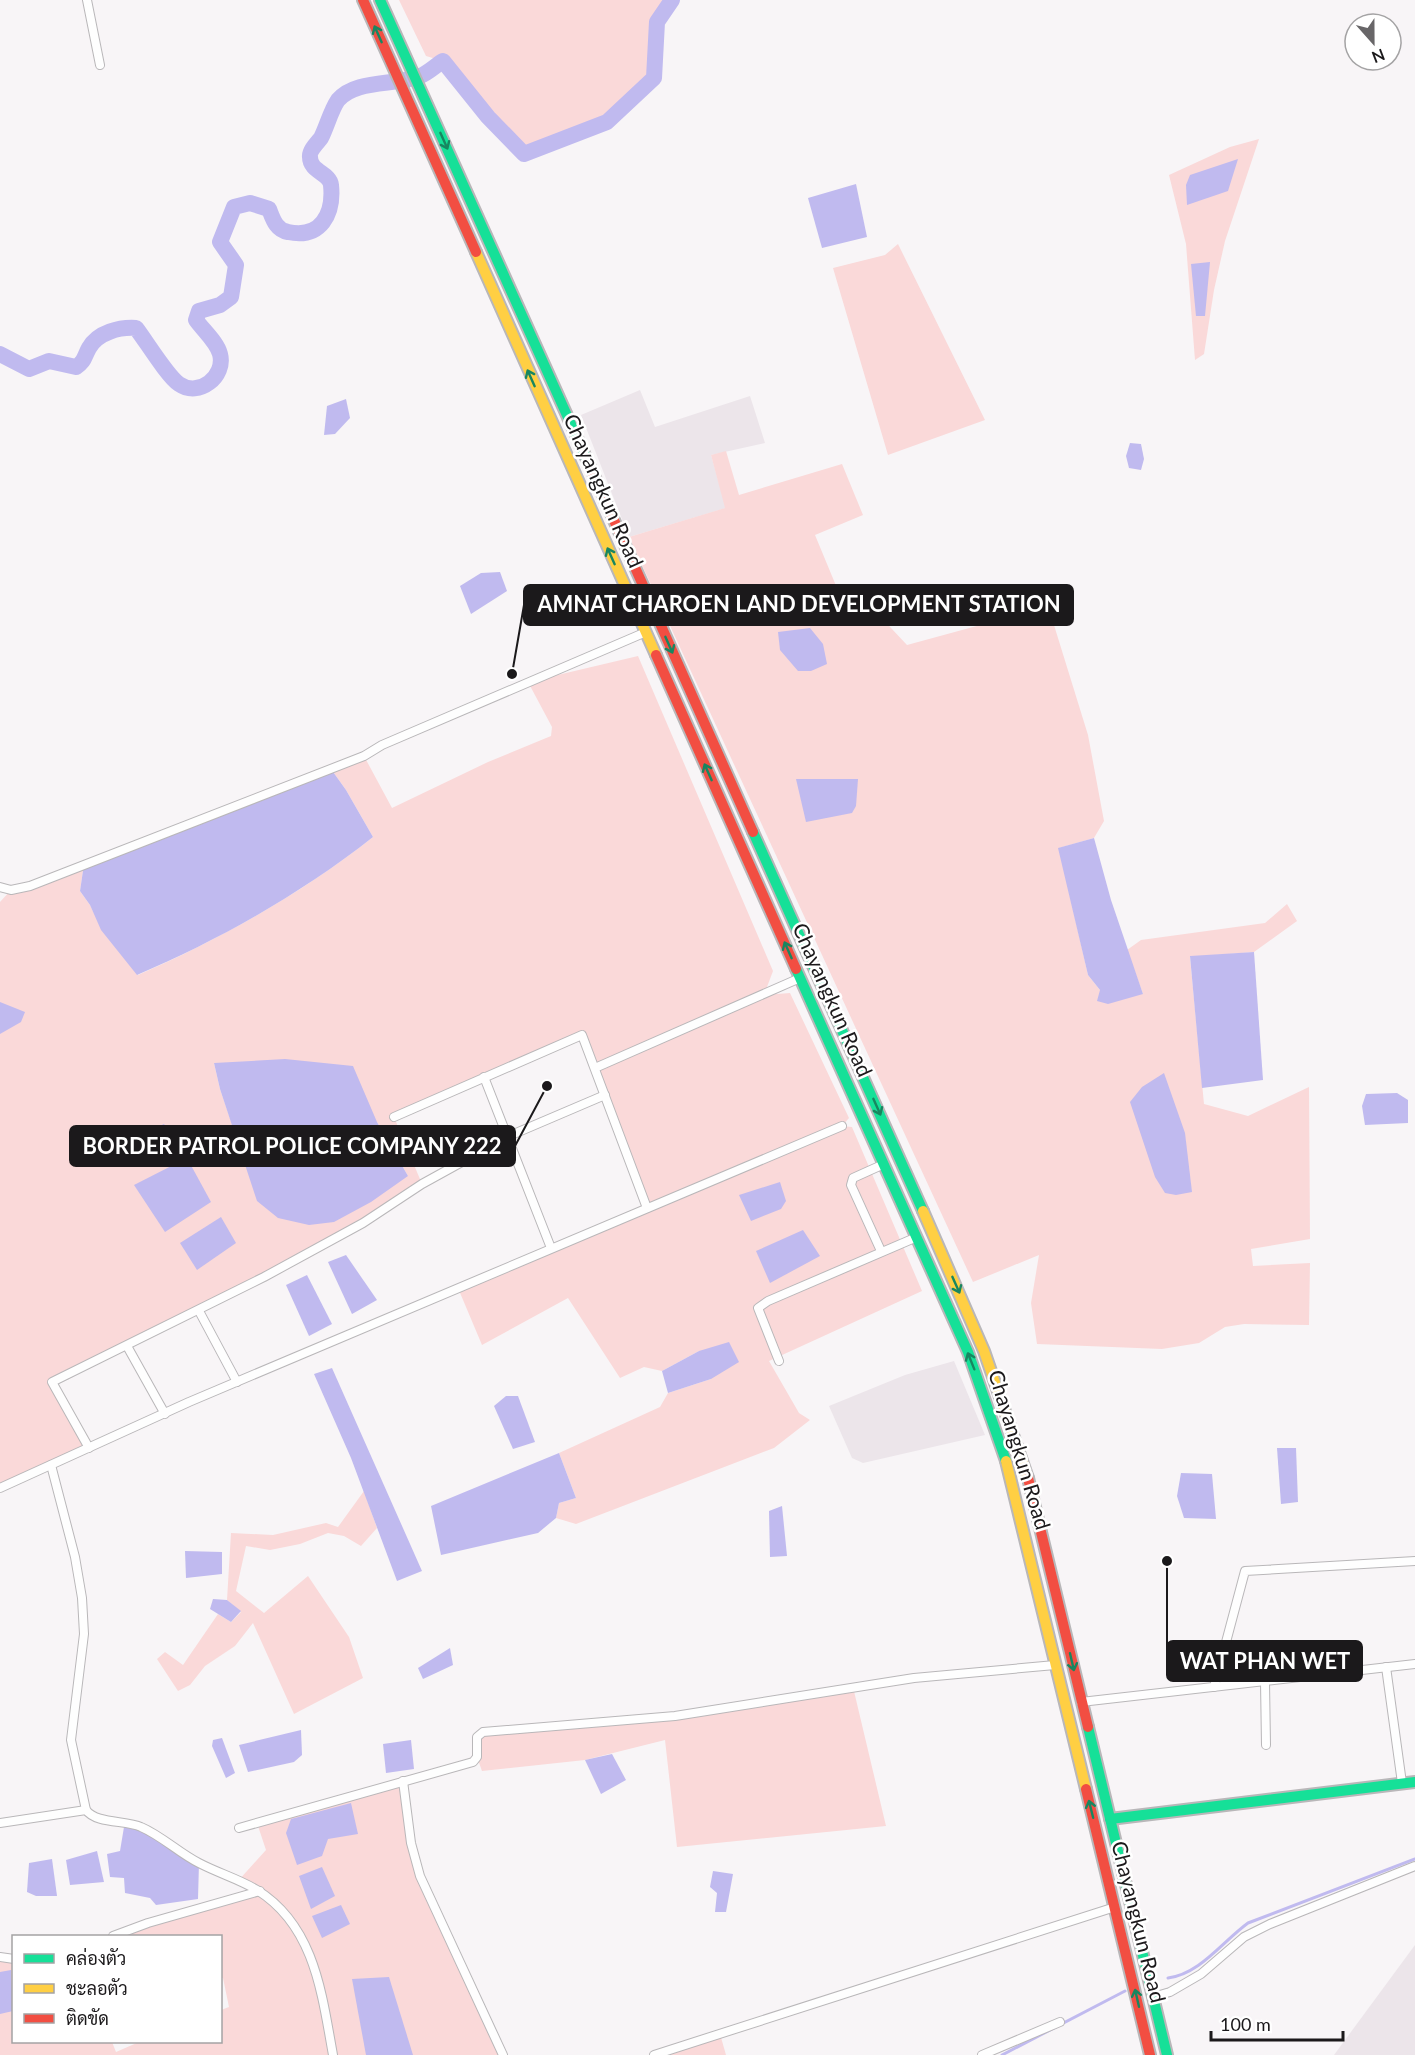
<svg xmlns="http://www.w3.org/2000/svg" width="1415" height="2055" font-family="Lato,Sarabun,sans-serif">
<rect width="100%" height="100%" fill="#f8f5f7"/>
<g fill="#ece5ea">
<polygon points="640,390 655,427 750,396 765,443 711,455 726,508 629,537 581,415"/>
<polygon points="954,1361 985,1435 863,1463 852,1458 829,1406 905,1375"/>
<polygon points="1415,1945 1415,2055 1334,2055"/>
</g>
<g fill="#fad9d9" fill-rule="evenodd">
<polygon points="399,0 672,0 657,22 654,78 607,122 524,154 488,117 443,61 426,56"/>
<polygon points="1259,139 1225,241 1214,290 1204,354 1195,360 1186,244 1169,175 1230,147"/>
<polygon points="898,244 985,420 888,455 833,268 885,255"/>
<polygon points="726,451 739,495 842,464 863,515 815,535 849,617 876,612 907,645 984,624 1045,596 1088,735 1104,821 1094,838 1059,848 1088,975 1100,990 1143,994 1127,950 1141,940 1265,923 1287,904 1297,921 1254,952 1190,957 1204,1104 1248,1116 1309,1087 1310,1239 1251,1249 1253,1266 1310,1263 1309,1325 1244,1324 1225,1327 1199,1343 1162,1349 1037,1344 1031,1303 1039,1255 973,1282 629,537 725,508 711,455"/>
<path d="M638,656L773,971L764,995L790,993L849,1118L842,1126L852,1127L922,1291L769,1361L799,1413L810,1420L774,1448L576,1524L556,1518L559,1503L576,1498L559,1453L660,1407L668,1393L711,1379L699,1351L662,1371L644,1367L620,1378L568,1298L482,1345L458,1288L647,1208L582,1035L394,1117L422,1184L363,1223L53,1382L89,1448L0,1488V902L11,890L84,864L80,891L90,905L102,930L138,975C221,939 302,893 373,837L346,790L331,769L364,756L392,808L488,762L551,736L552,727L528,682ZM214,1063L377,1122L408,1176L237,1139L220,1089Z"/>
<polygon points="364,1491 377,1528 361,1546 344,1536 328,1533 300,1544 270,1550 246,1546 236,1591 264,1613 308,1576 349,1637 363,1678 294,1714 253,1623 235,1646 205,1666 190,1685 178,1691 157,1659 165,1652 183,1665 218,1614 231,1622 241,1612 227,1600 231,1533 273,1535 326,1523 338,1527"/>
<polygon points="853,1687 886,1826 677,1847 665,1740 585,1760 482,1771 477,1757 479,1734 675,1716"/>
<polygon points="403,1781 415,1860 503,2055 0,2055 0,1957 13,1959 14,2042 112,2042 116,2052 139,2042 220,2042 221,2010 229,2007 223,1978 221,1978 220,1936 113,1936 259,1892 238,1881 266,1850 257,1823"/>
<polygon points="720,2034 726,2055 654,2055"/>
</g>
<g fill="#c0baef">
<polygon points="1238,159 1228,191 1187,205 1186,185 1190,175"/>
<polygon points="856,184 867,237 822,248 808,198"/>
<polygon points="1210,262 1205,316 1196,316 1191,264"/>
<polygon points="346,399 350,418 335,434 324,435 327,406"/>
<polygon points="1130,443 1141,444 1144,459 1141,470 1129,468 1126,456"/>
<polygon points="500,572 507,591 471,614 460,586 481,573"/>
<polygon points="810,628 823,644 827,664 811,671 798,671 780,650 778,632"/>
<path d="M331,769L346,790L373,837C302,893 221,939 137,975L101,930L90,905L80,891L84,864Z"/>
<polygon points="796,779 858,779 856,806 852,813 806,822"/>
<polygon points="1094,838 1111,900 1143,994 1108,1004 1097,1001 1100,990 1088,975 1058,848"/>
<polygon points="1254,952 1263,1080 1202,1088 1190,956"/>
<polygon points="0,1002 25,1012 21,1022 0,1034"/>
<polygon points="285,1059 353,1066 377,1122 408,1176 371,1202 334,1222 309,1225 278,1218 257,1201 220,1089 214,1063"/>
<polygon points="1164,1073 1185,1133 1192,1192 1176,1195 1165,1193 1155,1177 1130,1102 1142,1087"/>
<polygon points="1397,1093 1408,1100 1408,1123 1365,1125 1362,1106 1366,1094"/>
<polygon points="164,1124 175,1139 137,1158 129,1139"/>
<polygon points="187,1158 211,1202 165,1232 134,1185"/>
<polygon points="780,1182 786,1201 781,1209 751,1221 739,1195"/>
<polygon points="221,1217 236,1243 197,1270 180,1243"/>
<polygon points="803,1230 820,1256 770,1283 756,1251"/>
<polygon points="346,1255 377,1300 352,1314 328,1262"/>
<polygon points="307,1275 332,1324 309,1336 286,1285"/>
<polygon points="729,1342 739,1362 711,1379 668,1393 662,1371 699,1351"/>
<polygon points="332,1368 422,1571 397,1581 351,1458 314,1374"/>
<polygon points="506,1396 518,1396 535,1442 513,1449 494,1406"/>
<polygon points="1277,1448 1296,1448 1298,1502 1281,1504"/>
<polygon points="559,1453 576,1498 559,1503 556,1518 538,1533 441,1555 431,1506"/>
<polygon points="1181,1473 1212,1474 1216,1519 1184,1518 1177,1496"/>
<polygon points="782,1506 787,1556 770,1557 769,1511"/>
<polygon points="185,1551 222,1552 222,1574 186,1578"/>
<polygon points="213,1599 227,1600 241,1611 231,1622 210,1609"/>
<polygon points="450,1648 453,1665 423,1679 418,1668"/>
<polygon points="301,1730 302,1755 294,1762 248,1772 239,1745"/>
<polygon points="222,1738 235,1773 226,1778 212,1746 213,1740"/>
<polygon points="411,1740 414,1769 386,1773 383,1744"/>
<polygon points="612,1754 626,1780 601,1794 585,1760"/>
<polygon points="351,1803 358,1834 328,1839 322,1856 297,1865 286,1833 291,1819"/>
<polygon points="125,1821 199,1863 198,1899 156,1905 150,1898 125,1893 124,1878 110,1877 107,1854 120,1851"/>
<polygon points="97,1851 104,1882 70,1885 66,1860"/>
<polygon points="52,1859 57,1896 36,1896 27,1892 29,1863"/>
<polygon points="322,1867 335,1896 311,1909 299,1876"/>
<polygon points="713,1871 733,1874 726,1912 715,1912 717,1893 710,1887"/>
<polygon points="341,1905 350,1924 322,1938 312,1916"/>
<polygon points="11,1970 13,2011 0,2014 0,1972"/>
<polygon points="389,1977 413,2055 366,2055 352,1979"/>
</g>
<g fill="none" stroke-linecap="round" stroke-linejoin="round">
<g stroke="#c0baef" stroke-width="3">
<path d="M1168,1978C1200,1974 1222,1942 1248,1923L1415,1859"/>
<polyline points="1002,2055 1125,1991"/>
</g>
<path stroke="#c0baef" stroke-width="16" d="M0,354L29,369L49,361L76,367C85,361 84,357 89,348C98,332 120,327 136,328C146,341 168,377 179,384C199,398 226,376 220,354C217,342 203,330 196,320L199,311L220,305L231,297L236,265L220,242L234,207L250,203L269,209C273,219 276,230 288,232C321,239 334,214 331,185C330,173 310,172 310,157C309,151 317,143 321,138C327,126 331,110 338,100C356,79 395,86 420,76C428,73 436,65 443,61L488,117L524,154L607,122L654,78L657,22L672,0"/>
<defs>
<g id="street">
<polyline points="87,0 100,65"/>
<polyline points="0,887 11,890 30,886 364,756 382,745 646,632"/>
<polyline points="595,1068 800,978"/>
<polyline points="484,1077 551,1248"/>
<polyline points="394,1117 582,1035 647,1208"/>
<polyline points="881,1251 851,1185 853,1178 884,1164"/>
<polyline points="199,1311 237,1382"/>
<polyline points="127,1346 165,1414"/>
<polyline points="779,1361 758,1308 768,1301 917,1237"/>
<polyline points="89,1448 52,1382 264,1277 363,1223 422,1184 509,1136 605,1095"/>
<path d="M51,1465L75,1557L82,1598L84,1634L71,1740L86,1810C96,1824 126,1820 141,1827C162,1836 179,1853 199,1863C218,1873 239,1879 257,1890C315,1926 322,1995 333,2055"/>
<polyline points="0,1488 189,1402 842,1126"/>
<polyline points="1386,1667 1402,1783"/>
<polyline points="1265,1682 1266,1745"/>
<polyline points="1214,1687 1245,1571 1415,1561"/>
<polyline points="1081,1702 1415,1664"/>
<polyline points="403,1781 411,1843 420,1876 503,2055"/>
<polyline points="0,1823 86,1810"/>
<polyline points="239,1828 473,1762 477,1757 477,1737 483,1732 675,1716 914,1678 1055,1665"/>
<polyline points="113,1936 148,1923 260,1891"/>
<polyline points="0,1957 14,1959"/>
<polyline points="1153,1997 1170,1992 1201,1974 1244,1937 1270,1924 1415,1866"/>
<polyline points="654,2055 1115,1907"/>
<polyline points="982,2055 1060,2022"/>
</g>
<g id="fast">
<polyline points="380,0 588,462"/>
<polyline points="753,832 923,1211"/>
<polyline points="796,969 968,1352 1006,1461"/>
<polyline points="1088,1727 1167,2055"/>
<polyline points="1110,1819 1415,1782"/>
</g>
<g id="slow">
<polyline points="476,252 656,655"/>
<polyline points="923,1211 984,1351 1028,1478"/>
<polyline points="1006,1461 1086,1789"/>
</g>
<g id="jam">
<polyline points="363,0 476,252"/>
<polyline points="588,462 753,832"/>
<polyline points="656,655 796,969"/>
<polyline points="1028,1478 1088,1727"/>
<polyline points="1086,1789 1150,2055"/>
</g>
</defs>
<use href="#street" stroke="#b9b7b9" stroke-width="10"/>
<use href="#fast" stroke="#b9b7b9" stroke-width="14"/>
<use href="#slow" stroke="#b9b7b9" stroke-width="14"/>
<use href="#jam" stroke="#b9b7b9" stroke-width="14"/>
<use href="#street" stroke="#fefefe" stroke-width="8"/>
<use href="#fast" stroke="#16e098" stroke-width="10"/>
<use href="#slow" stroke="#ffcf43" stroke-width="10"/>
<use href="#jam" stroke="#f24e42" stroke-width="10"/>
</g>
<defs><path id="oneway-shaft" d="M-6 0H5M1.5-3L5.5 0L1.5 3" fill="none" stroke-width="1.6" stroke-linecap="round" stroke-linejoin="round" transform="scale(1.5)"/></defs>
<g stroke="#188660">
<use href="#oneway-shaft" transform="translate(378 34) rotate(-114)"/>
<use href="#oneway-shaft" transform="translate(444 141) rotate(66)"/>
<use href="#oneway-shaft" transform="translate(531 378) rotate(-114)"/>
<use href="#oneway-shaft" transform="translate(611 556) rotate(-114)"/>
<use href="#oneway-shaft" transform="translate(669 645) rotate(66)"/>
<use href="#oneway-shaft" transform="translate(708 772) rotate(-114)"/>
<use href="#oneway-shaft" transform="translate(788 950) rotate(-114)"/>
<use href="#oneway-shaft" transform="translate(877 1107) rotate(66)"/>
<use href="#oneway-shaft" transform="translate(956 1285) rotate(66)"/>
<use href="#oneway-shaft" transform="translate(971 1361) rotate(-112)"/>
<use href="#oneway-shaft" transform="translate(1072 1662) rotate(77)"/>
<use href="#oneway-shaft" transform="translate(1091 1809) rotate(-104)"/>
<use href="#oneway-shaft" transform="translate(1137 1998) rotate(-103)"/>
</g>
<g text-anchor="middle" stroke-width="5" stroke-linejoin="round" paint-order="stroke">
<g font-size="21" fill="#1b191b" stroke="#fff">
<text transform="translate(603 491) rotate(66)" y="7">Chayangkun Road</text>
<text transform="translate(832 1000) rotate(66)" y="7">Chayangkun Road</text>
<text transform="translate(1019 1450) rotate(73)" y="7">Chayangkun Road</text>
<text transform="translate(1138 1922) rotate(76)" y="7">Chayangkun Road</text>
</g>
</g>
<path fill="none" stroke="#1b191b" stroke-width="2" d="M512 674L524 605M547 1086L515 1146M1167 1561L1167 1661"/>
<g fill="#1b191b" stroke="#fff" stroke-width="2">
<circle cx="512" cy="674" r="6"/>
<circle cx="547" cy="1086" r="6"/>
<circle cx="1167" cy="1561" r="6"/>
</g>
<g fill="#1b191b" stroke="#1b191b" stroke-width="2">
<rect x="524" y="585" width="549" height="40" rx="6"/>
<rect x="70" y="1126" width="445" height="40" rx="6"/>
<rect x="1167" y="1641" width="195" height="40" rx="6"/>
</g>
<g font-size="22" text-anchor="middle" font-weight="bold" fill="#fff">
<text x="799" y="612">AMNAT CHAROEN LAND DEVELOPMENT STATION</text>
<text x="292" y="1154">BORDER PATROL POLICE COMPANY 222</text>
<text x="1265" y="1669">WAT PHAN WET</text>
</g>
<rect x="12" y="1935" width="210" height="108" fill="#ffffff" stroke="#a4a3a4" stroke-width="1.5"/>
<rect x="24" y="1954" width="30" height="9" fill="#16e098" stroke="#a4a3a4" stroke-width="1.5"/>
<text x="66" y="1965" font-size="18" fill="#1b191b">คล่องตัว</text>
<rect x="24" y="1984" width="30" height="9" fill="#ffcf43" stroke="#a4a3a4" stroke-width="1.5"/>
<text x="66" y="1995" font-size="18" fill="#1b191b">ชะลอตัว</text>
<rect x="24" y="2014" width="30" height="9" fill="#f24e42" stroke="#a4a3a4" stroke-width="1.5"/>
<text x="66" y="2025" font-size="18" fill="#1b191b">ติดขัด</text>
<g transform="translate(1373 42) rotate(159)"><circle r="28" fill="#ffffff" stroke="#a4a3a4" stroke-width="1.5"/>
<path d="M0-4.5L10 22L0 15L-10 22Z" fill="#686668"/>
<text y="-9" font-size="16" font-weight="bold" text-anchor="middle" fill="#1b191b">N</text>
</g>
<path d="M1211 2031v9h132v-9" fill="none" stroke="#1b191b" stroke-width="3"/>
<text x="1220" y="2031" font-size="18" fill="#1b191b" stroke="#ffffff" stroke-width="4.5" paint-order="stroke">100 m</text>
</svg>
